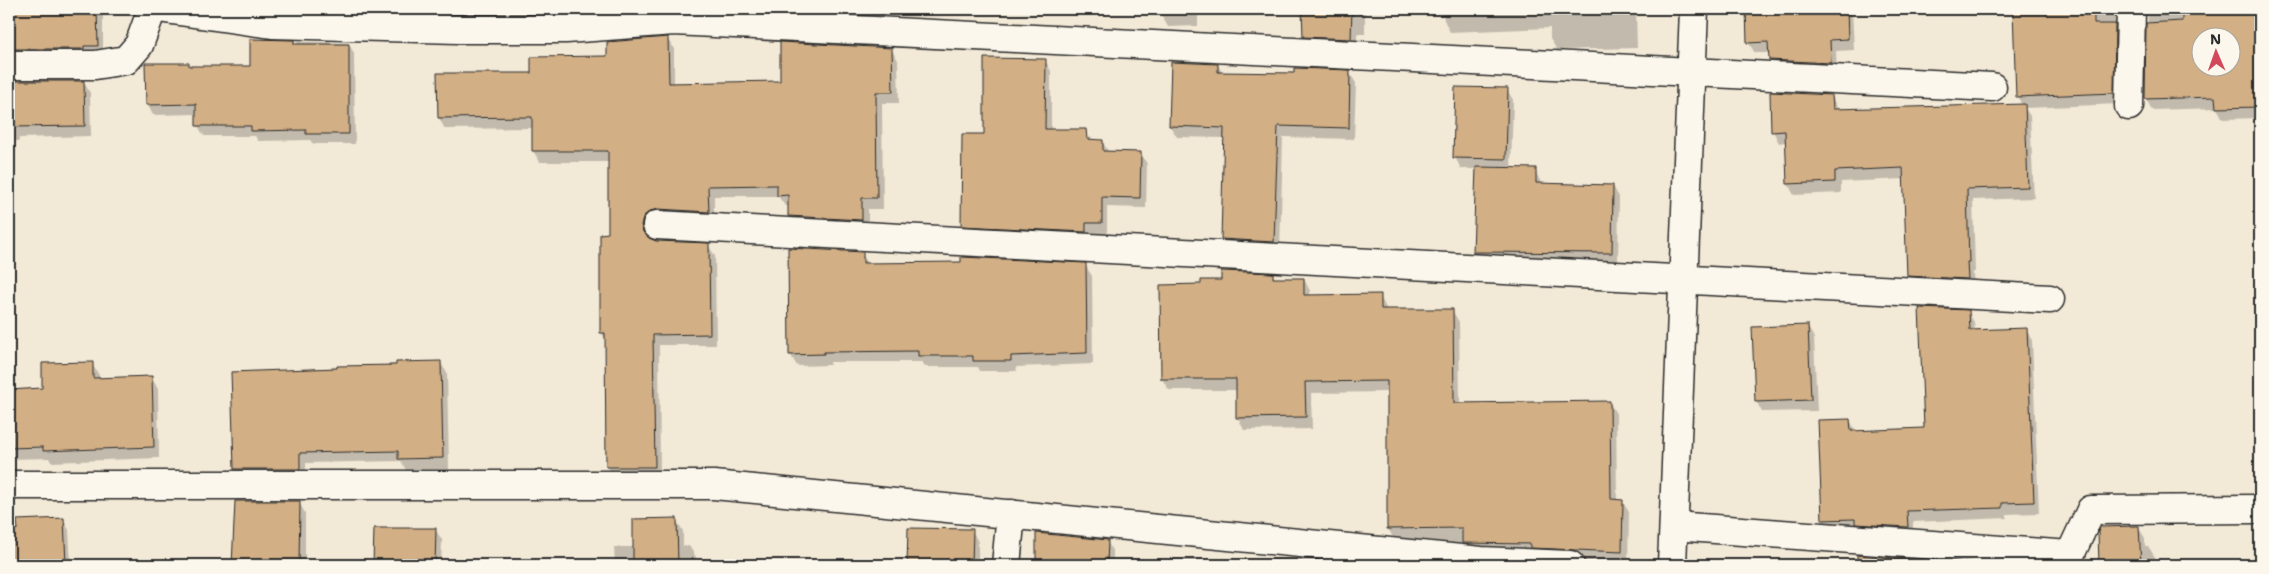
<svg xmlns="http://www.w3.org/2000/svg" width="2269" height="574" font-family="'Shantell Sans',sans-serif">
<rect width="100%" height="100%" fill="#f3e9d7"/>
<filter id="ink" filterUnits="userSpaceOnUse"><feTurbulence type="fractalNoise" baseFrequency=".02" numOctaves="2"/><feDisplacementMap in="SourceGraphic" scale="10" xChannelSelector="R" yChannelSelector="G"/><feConvolveMatrix kernelMatrix="1 2 1 2 8 2 1 2 1" color-interpolation-filters="sRGB"/></filter>
<g filter="url(#ink)">
<g fill="#0003" fill-rule="evenodd">
<polygon points="9,9 103,9 103,56 9,62"/>
<polygon points="254,9 354,9 354,21"/>
<polygon points="1078,9 1133,9 1079,10"/>
<polygon points="1162,9 1198,9 1198,26 1168,27 1162,16"/>
<polygon points="1303,9 1365,9 1365,34 1357,34 1357,50 1310,48 1304,36"/>
<polygon points="1443,9 1636,9 1637,48 1557,50 1550,39 1550,28 1450,32 1444,20"/>
<polygon points="1747,9 1852,9 1854,50 1836,51 1837,74 1777,71 1770,60 1770,53 1755,53 1748,42"/>
<polygon points="2014,9 2127,9 2119,104 2025,108 2030,116 2034,198 1973,200 1975,272 1973,272 1974,290 1915,287 1908,275 1905,179 1841,182 1841,193 1794,195 1788,184 1786,142 1779,143 1773,131 1832,96 1838,110 2022,105 2017,96"/>
<path d="M2148,9H2260V118L2223,119L2217,108L2152,110L2146,99ZM2202,38H2232V68H2202Z"/>
<polygon points="252,38 271,41 348,43 354,53 355,144 313,144 310,140 258,141 255,136 204,136 198,126 198,114 153,115 147,104 188,64 190,68 252,67"/>
<polygon points="667,38 674,49 674,84 782,83 891,49 898,60 899,103 882,103 883,209 868,209 868,231 796,227 789,216 789,206 785,206 778,196 714,196 714,223 650,228 648,239 656,242 708,245 715,256 716,345 659,345 660,478 614,478 608,467 606,341 602,333 610,235 609,162 540,162 533,151 533,128 445,129 439,118 533,74 608,58"/>
<polygon points="1045,60 1051,71 1051,130 1086,131 1092,141 1102,141 1108,151 1141,153 1147,164 1146,208 1107,207 1107,234 1091,234 1091,242 969,236 963,225 985,135"/>
<polygon points="1172,63 1218,65 1222,73 1295,75 1349,72 1356,83 1354,139 1283,137 1280,253 1229,250 1223,239 1225,138 1177,137 1170,126"/>
<polygon points="9,82 84,82 90,93 91,136 19,138 19,141 9,141"/>
<polygon points="1507,89 1513,100 1511,169 1535,170 1542,185 1613,186 1619,197 1618,264 1481,263 1475,252 1477,169 1461,169 1455,157"/>
<polygon points="862,253 868,264 1085,265 1092,276 1093,364 1016,367 1017,371 980,371 978,367 925,367 922,362 830,362 830,365 797,366 790,354"/>
<polygon points="1273,275 1275,279 1304,279 1310,291 1310,296 1380,296 1387,310 1452,310 1459,322 1460,404 1610,403 1616,414 1617,501 1622,501 1629,512 1628,565 1587,565 1578,561 1433,551 1427,540 1395,540 1388,529 1388,392 1311,393 1312,429 1244,430 1238,418 1237,390 1169,390 1162,379 1203,286"/>
<polygon points="1968,312 1974,322 1975,331 2026,329 2032,340 2039,513 2007,514 2007,518 1913,522 1913,538 1829,531 1823,520 1820,421 1850,420 1856,432 1925,429"/>
<polygon points="1808,327 1814,338 1817,411 1762,412 1756,401"/>
<polygon points="440,362 447,373 449,469 406,470 401,461 306,463 306,480 241,480 235,469 232,373"/>
<polygon points="92,364 99,375 99,380 152,378 158,389 159,458 51,462 49,458 9,459 9,391 43,390"/>
<polygon points="299,502 305,513 305,565 233,565 234,512"/>
<polygon points="63,519 69,530 71,565 9,565 9,531 19,530"/>
<polygon points="676,520 683,531 683,546 689,546 696,557 696,565 615,565 614,547 635,547"/>
<polygon points="2138,527 2145,538 2145,546 2148,546 2155,557 2155,565 2100,565 2099,532"/>
<polygon points="375,529 435,529 442,540 441,565 374,565"/>
<polygon points="909,529 972,530 978,542 978,565 908,565"/>
<polygon points="1037,534 1107,541 1113,552 1113,559 1288,559 1352,565 1037,565"/>
<polygon points="1858,556 1908,560 1911,565 1858,565"/>
</g>
<g fill="#d2af85" stroke="#2b2b2b" fill-rule="evenodd">
<polygon points="9,9 97,9 98,46 84,46 84,49 9,49"/>
<polygon points="1302,9 1352,9 1351,39 1303,37"/>
<polygon points="1746,9 1847,9 1848,39 1830,40 1831,63 1769,60 1768,42 1747,43"/>
<polygon points="2094,9 2094,24 2115,24 2114,93 2016,97 2013,11"/>
<path d="M2182,9H2260V107L2216,108L2215,97L2145,99L2146,23L2182,21ZM2202,38H2232V68H2202Z"/>
<polygon points="668,37 669,83 780,81 780,42 892,48 893,92 876,92 877,198 862,198 862,220 788,216 788,195 777,196 777,185 708,186 709,212 658,209 650,211 644,216 641,225 643,232 649,238 656,241 709,243 710,334 653,335 655,467 606,467 605,333 600,333 600,234 608,233 608,151 532,151 532,117 438,118 437,73 531,73 531,57 607,56 607,42"/>
<polygon points="250,39 294,40 294,44 349,44 349,134 306,134 306,130 251,131 251,126 196,126 196,104 146,105 145,63 189,63 189,66 250,66"/>
<polygon points="984,58 1046,59 1045,129 1086,129 1087,139 1103,140 1103,151 1141,152 1140,198 1102,197 1102,223 1086,223 1086,232 961,226 962,134 984,134"/>
<polygon points="1171,62 1218,64 1218,72 1294,73 1294,68 1350,70 1349,128 1278,126 1274,242 1221,239 1224,128 1169,126"/>
<polygon points="9,81 84,81 85,126 9,127"/>
<polygon points="1455,87 1508,88 1506,159 1453,158"/>
<polygon points="1770,92 1832,95 1833,109 2025,104 2028,187 1967,189 1969,262 1967,262 1968,279 1907,276 1903,168 1835,171 1835,182 1787,184 1785,131 1771,132"/>
<polygon points="1476,167 1536,168 1536,183 1613,185 1612,253 1473,252"/>
<polygon points="788,248 863,252 863,263 961,262 961,257 1086,263 1087,353 1011,356 1011,361 973,361 973,356 918,356 918,351 824,352 824,354 789,355"/>
<polygon points="1221,271 1273,273 1273,278 1304,278 1304,295 1381,294 1381,309 1453,309 1454,403 1610,401 1611,499 1623,500 1622,552 1530,548 1530,544 1462,543 1462,528 1387,529 1387,381 1305,382 1306,417 1236,418 1236,379 1161,379 1160,285 1201,284 1201,280 1221,280"/>
<polygon points="1919,308 1969,310 1970,330 2027,328 2034,502 2002,503 2002,508 1907,511 1908,527 1855,524 1855,519 1822,520 1818,420 1850,419 1851,431 1924,428"/>
<polygon points="1808,325 1811,400 1755,402 1752,327"/>
<polygon points="441,361 443,458 398,459 398,451 300,453 300,469 234,469 231,372 337,368 337,366 396,365 396,362"/>
<polygon points="93,362 93,378 152,376 154,447 43,451 43,447 9,448 9,390 42,388 42,363"/>
<polygon points="235,501 300,501 299,565 232,565"/>
<polygon points="64,518 66,565 9,565 9,530 18,529 17,520"/>
<polygon points="677,518 678,565 633,565 633,519"/>
<polygon points="2139,526 2141,565 2099,565 2098,532 2100,527"/>
<polygon points="374,528 436,528 435,565 373,565"/>
<polygon points="908,528 973,529 972,565 907,565"/>
<polygon points="1036,533 1108,540 1107,565 1036,565"/>
<polygon points="1857,555 1909,559 1909,565 1857,565"/>
</g>
<g fill="none" stroke-linecap="round" stroke-linejoin="round">
<defs>
<g id="minor">
<polyline points="165,9 272,24 458,29 566,29 674,21 1992,87"/>
<polyline points="9,65 95,65 126,60 139,45 152,9"/>
<polyline points="2129,106 2131,9"/>
<polyline points="657,225 2050,299"/>
<polyline points="9,485 714,485 1481,561 1570,565"/>
<polyline points="1674,526 2070,555 2091,510 2260,509"/>
<polyline points="1006,565 1011,514"/>
<polyline points="1672,565 1694,9"/>
</g>
</defs>
<use href="#minor" stroke="#2b2b2b" stroke-width="31"/>
<use href="#minor" stroke="#fbf7ec" stroke-width="28"/>
</g>
</g>
<rect width="2269" height="574" fill="none" stroke="#fbf7ec" stroke-width="30"/>
<rect x="15" y="15" width="2239" height="544" fill="none" stroke="#2b2b2b" stroke-width="2" filter="url(#ink)"/>
<g transform="translate(2216 52) rotate(358)"><circle r="24" fill="#fbf7ec" stroke="#a8a59f"/>
<path d="M0-4L9 19L0 12L-9 19Z" fill="#d1495b"/>
<text y="-8" font-size="14" font-weight="bold" text-anchor="middle" fill="#2b2b2b">N</text>
</g>
</svg>
